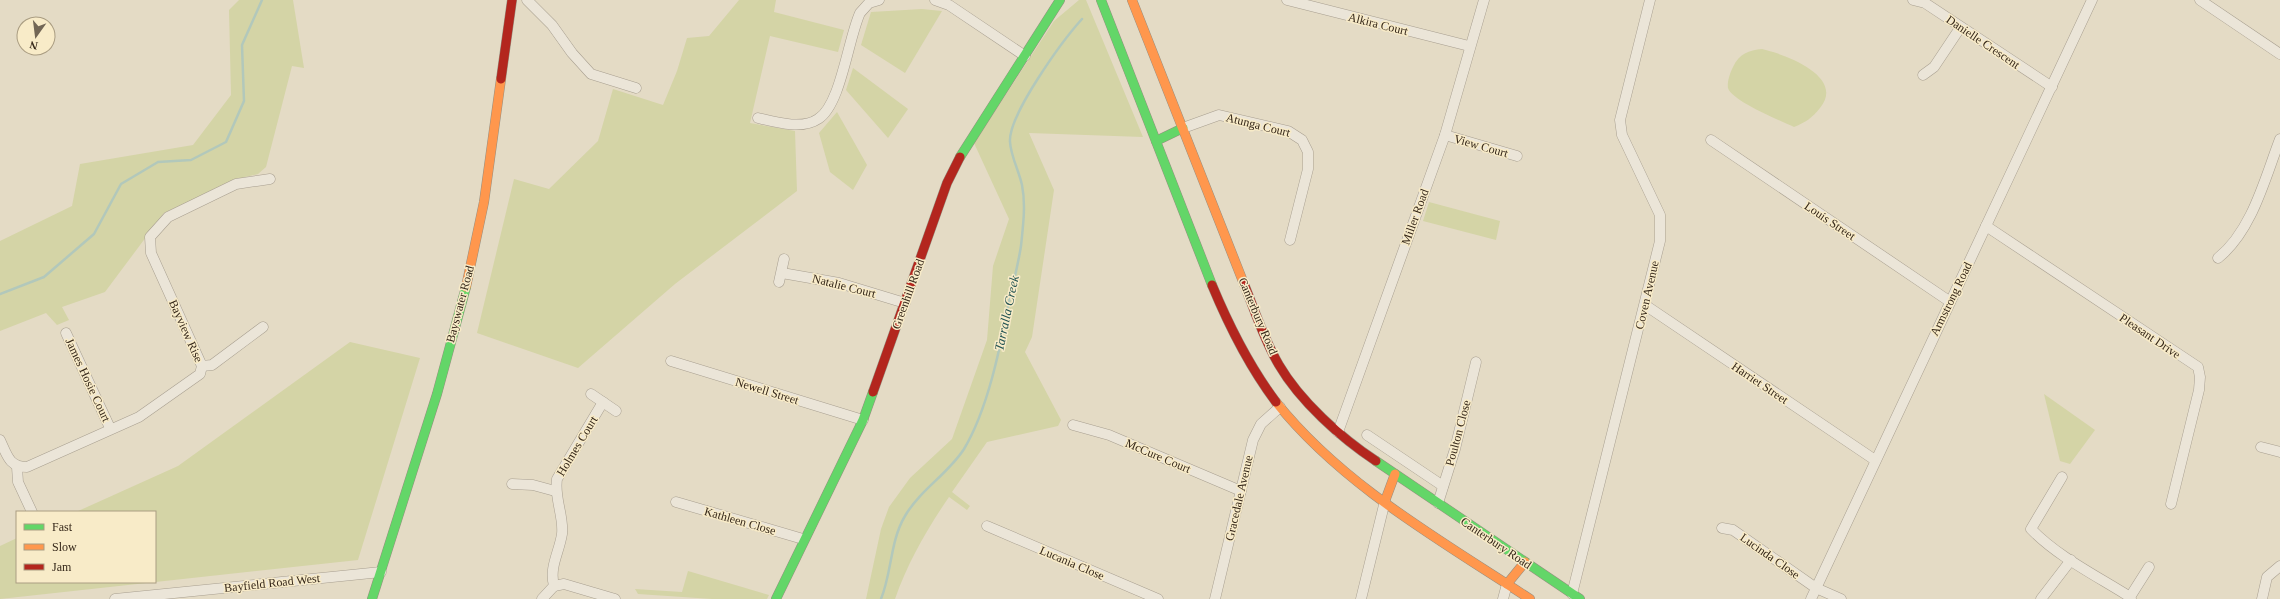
<svg xmlns="http://www.w3.org/2000/svg" width="2280" height="599" font-family="Georgia,serif">
<rect width="100%" height="100%" fill="#e4dbc5"/>
<g fill="#d4d4a6">
<polygon points="239,0 293,0 304,68 292,66 266,167 258,174 245,177 164,213 105,292 62,307 69,320 57,325 46,313 0,331 0,241 72,206 80,164 193,145 231,95 229,10"/>
<polygon points="739,0 776,0 774,12 844,30 838,52 770,36 750,123 795,131 797,191 675,284 578,368 477,333 514,179 549,189 598,141 613,89 663,105 677,71 687,38 709,36"/>
<path d="M1079,0H1086L1143,137L1029,133L1054,190L1032,337L1025,352L1061,420L1058,426L987,442L952,492L970,506L967,510L949,497C927,529 908,562 895,599H866L881,529L889,507L910,478L952,439L987,340L993,266L1009,219L974,143L1054,21Z"/>
<polygon points="922,9 942,11 905,73 861,45 871,12"/>
<path d="M1762,49C1784,54 1846,76 1820,108C1812,118 1806,122 1794,127C1781,121 1732,101 1728,88C1727,82 1730,73 1733,67C1739,54 1749,50 1762,49Z"/>
<polygon points="853,68 908,109 888,138 846,90"/>
<polygon points="837,112 867,165 853,190 830,172 819,133"/>
<polygon points="1429,202 1500,221 1496,240 1423,221"/>
<polygon points="350,342 420,358 358,560 0,599 0,546 17,538 17,582 155,582 155,512 76,512 178,466"/>
<polygon points="2044,394 2095,430 2070,464 2060,461"/>
<polygon points="688,571 769,595 767,599 712,599 638,594 635,589 682,592"/>
</g>
<g fill="none" stroke-linecap="round" stroke-linejoin="round">
<g stroke="#b2c8bb" stroke-width="2.5">
<polyline points="0,294 44,277 94,234 121,184 158,162 191,160 226,142 244,101 242,45 262,0"/>
<path d="M881,599C892,572 890,541 905,516C920,490 948,474 964,449C988,409 1000,348 1009,302C1013,284 1018,265 1021,246C1023,226 1026,205 1022,185C1019,171 1011,157 1010,142C1008,115 1063,40 1082,19"/>
</g>
<defs>
<g id="street">
<polyline points="527,0 552,25 572,53 591,74 636,88"/>
<polyline points="935,0 949,5 1025,56"/>
<polyline points="1287,0 1469,46"/>
<polyline points="1913,0 1925,3 2052,87"/>
<polyline points="2200,0 2280,54"/>
<polyline points="1923,75 1934,67 1960,28"/>
<path d="M758,118C775,122 802,130 818,119C841,105 848,39 860,13L869,3L879,0"/>
<polyline points="1183,128 1219,115 1288,131 1302,140 1308,152 1308,169 1290,240"/>
<polyline points="1445,135 1517,156"/>
<polyline points="1711,140 1949,301"/>
<polyline points="1986,226 2198,367 2200,377 2199,390 2171,504"/>
<path d="M2218,258C2252,231 2265,178 2280,139"/>
<polyline points="782,273 839,283 905,303"/>
<polyline points="779,282 784,259"/>
<polyline points="1645,305 1875,460"/>
<polyline points="66,333 110,428"/>
<polyline points="671,361 863,420"/>
<polyline points="202,366 212,365 263,327"/>
<polyline points="591,394 616,411"/>
<polyline points="1073,425 1109,435 1241,491"/>
<polyline points="1338,432 1445,135 1484,0"/>
<polyline points="1367,435 1443,486"/>
<path d="M0,440C7,455 9,467 27,467L139,417L200,374L202,366L151,253L150,237L168,217L236,184L270,179"/>
<polyline points="2261,447 2280,452"/>
<polyline points="17,467 18,482 32,512"/>
<path d="M2062,477L2031,529C2058,557 2097,576 2130,597"/>
<polyline points="512,484 533,485 555,491"/>
<polyline points="676,502 803,539"/>
<polyline points="1438,503 1455,449 1476,362"/>
<polyline points="987,526 1158,599"/>
<polyline points="1722,528 1733,530 1816,588 1841,599"/>
<polyline points="554,586 564,584 615,599"/>
<polyline points="1572,594 1660,241 1660,215 1622,135 1620,120 1650,0"/>
<polyline points="115,599 381,572"/>
<path d="M542,599L554,586C549,567 559,553 562,534C564,516 554,498 557,479L603,402"/>
<polyline points="1215,599 1253,440 1261,424 1280,407"/>
<polyline points="1361,599 1385,501"/>
<polyline points="1503,599 1507,584"/>
<polyline points="1811,599 2092,0"/>
<polyline points="2041,599 2071,560"/>
<polyline points="2131,599 2130,597 2149,567"/>
<polyline points="2262,599 2267,577 2280,566"/>
</g>
<g id="fast">
<polyline points="1101,0 1212,285"/>
<polyline points="1156,141 1183,128"/>
<polyline points="960,157 1060,0"/>
<polyline points="1376,461 1580,599"/>
<polyline points="372,599 437,394 466,287"/>
<polyline points="776,599 863,420 873,392"/>
</g>
<g id="slow">
<polyline points="1132,0 1244,284"/>
<polyline points="466,287 484,202 501,79"/>
<path d="M1276,402C1343,486 1442,541 1530,599"/>
<polyline points="1385,501 1395,474"/>
<polyline points="1507,584 1525,562"/>
</g>
<g id="jam">
<polyline points="501,79 512,0"/>
<path d="M1244,284C1255,311 1264,340 1279,365C1300,401 1341,438 1376,461"/>
<path d="M1212,285C1229,326 1249,366 1276,402"/>
<polyline points="873,392 947,183 960,157"/>
</g>
</defs>
<use href="#street" stroke="#a89f90" stroke-width="11"/>
<use href="#fast" stroke="#978f80" stroke-width="10"/>
<use href="#slow" stroke="#978f80" stroke-width="10"/>
<use href="#jam" stroke="#978f80" stroke-width="10"/>
<use href="#street" stroke="#ebe5d8" stroke-width="10"/>
<use href="#fast" stroke="#63d668" stroke-width="9"/>
<use href="#slow" stroke="#ff974d" stroke-width="9"/>
<use href="#jam" stroke="#b3261e" stroke-width="9"/>
</g>
<g text-anchor="middle" stroke-width="3" stroke-linejoin="round" paint-order="stroke">
<g font-size="12" fill="#352719" stroke="#f8ebc8">
<text transform="translate(1378 24) rotate(14)" y="4">Alkira Court</text>
<text transform="translate(1983 42) rotate(34)" y="4">Danielle Crescent</text>
<text transform="translate(1258 125) rotate(14)" y="4">Atunga Court</text>
<text transform="translate(1481 146) rotate(16)" y="4">View Court</text>
<text transform="translate(1415 217) rotate(-70)" y="4">Miller Road</text>
<text transform="translate(1830 221) rotate(34)" y="4">Louis Street</text>
<text transform="translate(844 286) rotate(14)" y="4">Natalie Court</text>
<text transform="translate(908 294) rotate(-70)" y="4">Greenhill Road</text>
<text transform="translate(1647 295) rotate(-77)" y="4">Coven Avenue</text>
<text transform="translate(1951 299) rotate(-64)" y="4">Armstrong Road</text>
<text transform="translate(460 304) rotate(-75)" y="4">Bayswater Road</text>
<text transform="translate(1258 316) rotate(67)" y="4">Canterbury Road</text>
<text transform="translate(186 331) rotate(66)" y="4">Bayview Rise</text>
<text transform="translate(2150 336) rotate(34)" y="4">Pleasant Drive</text>
<text transform="translate(88 380) rotate(65)" y="4">James Hosie Court</text>
<text transform="translate(1760 383) rotate(34)" y="4">Harriet Street</text>
<text transform="translate(767 391) rotate(17)" y="4">Newell Street</text>
<text transform="translate(1458 433) rotate(-75)" y="4">Poulton Close</text>
<text transform="translate(577 446) rotate(-59)" y="4">Holmes Court</text>
<text transform="translate(1158 456) rotate(23)" y="4">McCure Court</text>
<text transform="translate(1239 498) rotate(-77)" y="4">Gracedale Avenue</text>
<text transform="translate(740 521) rotate(16)" y="4">Kathleen Close</text>
<text transform="translate(1496 543) rotate(34)" y="4">Canterbury Road</text>
<text transform="translate(1770 556) rotate(35)" y="4">Lucinda Close</text>
<text transform="translate(1072 563) rotate(23)" y="4">Lucania Close</text>
<text transform="translate(272 583) rotate(-6)" y="4">Bayfield Road West</text>
</g>
<g font-size="13" font-style="italic" fill="#265654" stroke="#f8ebc8">
<text transform="translate(1006 313) rotate(-78)" y="5">Tarralla Creek</text>
</g>
</g>
<rect x="16" y="511" width="140" height="72" fill="#f8ebc8" stroke="#aa9d82"/>
<rect x="24" y="524" width="20" height="6" fill="#63d668" stroke="#aa9d82"/>
<text x="52" y="531" font-size="12" fill="#352719">Fast</text>
<rect x="24" y="544" width="20" height="6" fill="#ff974d" stroke="#aa9d82"/>
<text x="52" y="551" font-size="12" fill="#352719">Slow</text>
<rect x="24" y="564" width="20" height="6" fill="#b3261e" stroke="#aa9d82"/>
<text x="52" y="571" font-size="12" fill="#352719">Jam</text>
<g transform="translate(36 36) rotate(194)"><circle r="19" fill="#f8ebc8" stroke="#aa9d82"/>
<path d="M0-3L7 15L0 10L-7 15Z" fill="#726655"/>
<text y="-6" font-size="11" font-weight="bold" text-anchor="middle" fill="#352719">N</text>
</g>
</svg>
